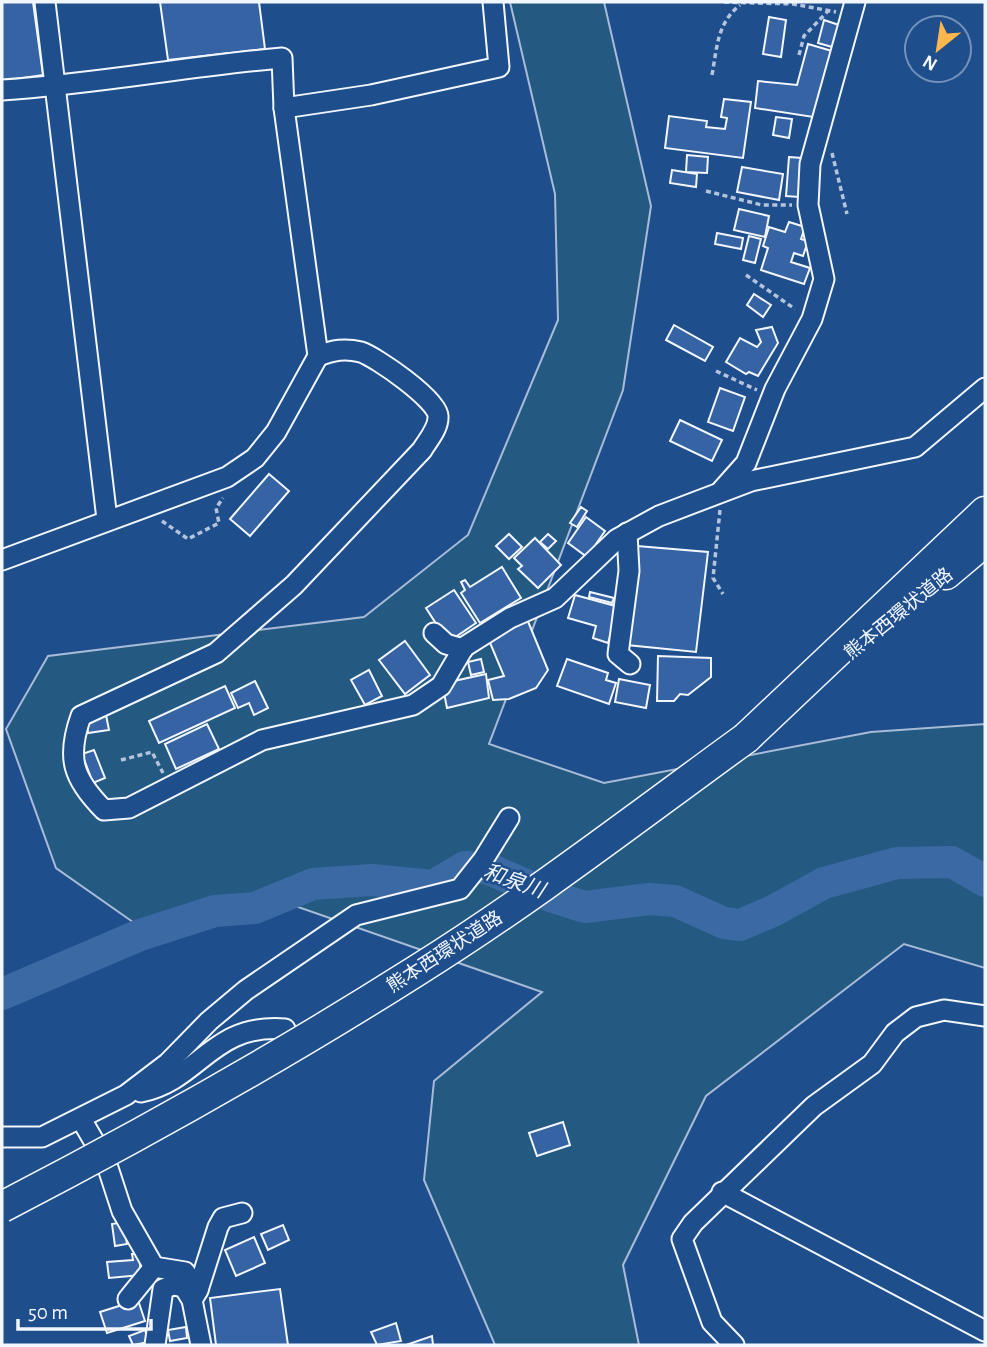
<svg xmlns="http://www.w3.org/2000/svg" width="987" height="1347" font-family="'Alegreya Sans','Noto Sans JP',sans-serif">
<rect width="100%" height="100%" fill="#1f4e8c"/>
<polygon fill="#245a82" stroke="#a8bbd7" stroke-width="2" points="510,2 604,2 651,206 623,390 489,744 604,783 871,732 985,724 985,968 904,944 706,1096 623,1265 639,1345 495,1345 424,1180 434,1081 542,992 261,894 140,927 56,868 6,729 48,656 364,617 468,535 558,320 555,194"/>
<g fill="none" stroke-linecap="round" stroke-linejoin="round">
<polyline stroke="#3b69a3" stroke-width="32" points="2,994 140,935 215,911 255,908 313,884 372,880 433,886 465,867 487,868 553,897 585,907 649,899 675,901 724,923 740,925 773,911 824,883 897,863 952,862 985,881"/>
</g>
<g fill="#3563a3" stroke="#f2f6ff" stroke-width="2">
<polygon points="2,2 33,2 43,75 2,81"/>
<polygon points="160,2 259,2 265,49 168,60"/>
<polygon points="769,17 786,20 781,57 763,54"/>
<polygon points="824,20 839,25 832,47 818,43"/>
<polygon points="808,44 832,51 813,117 755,108 758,81 797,85"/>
<polygon points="724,99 751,102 743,158 665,148 669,116 707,121 706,127 725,129 727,118 721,117"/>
<polygon points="776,117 792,119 789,138 773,135"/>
<polygon points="687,155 708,157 707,173 686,172"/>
<polygon points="789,157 802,158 799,197 786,196"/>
<polygon points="742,167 783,174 779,200 737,192"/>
<polygon points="672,170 697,174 696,187 670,183"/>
<polygon points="739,209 769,216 765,237 734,230"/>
<polygon points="789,222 805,227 801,239 808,241 803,256 794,253 791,262 810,268 804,284 761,270 768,248 763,246 769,227 785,232"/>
<polygon points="717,233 743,238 741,249 715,244"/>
<polygon points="749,236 761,239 755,263 743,260"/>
<polygon points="754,294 771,305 763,317 747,305"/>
<polygon points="674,325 713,347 705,361 666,340"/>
<polygon points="772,327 778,343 758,376 749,372 746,374 726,362 740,338 757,347 761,342 756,330"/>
<polygon points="720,388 745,397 733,431 708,422"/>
<polygon points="680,420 722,440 712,461 670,441"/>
<polygon points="269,474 289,491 250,536 230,519"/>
<polygon points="581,507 587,511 577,527 570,523"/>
<polygon points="586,517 605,531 587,557 568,543"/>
<polygon points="509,534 522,547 509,559 496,546"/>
<polygon points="548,534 556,541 548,549 540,542"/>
<polygon points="535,538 561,565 538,588 518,569 522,566 514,558"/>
<polygon points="637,546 708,552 696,652 627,645"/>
<polygon points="502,567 521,598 480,623 461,593 465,590 461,582 465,580 470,587"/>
<polygon points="454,590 476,623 448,642 426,608"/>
<polygon points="590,592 614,598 612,603 589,597"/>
<polygon points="575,595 619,607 608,643 593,638 596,626 568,618"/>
<polygon points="527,619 548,670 536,688 509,699 493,700 488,680 504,676 488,638"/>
<polygon points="405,641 430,675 405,694 379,660"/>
<polygon points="658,656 711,658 711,677 688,695 680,694 674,701 657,701"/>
<polygon points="481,659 484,672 471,675 468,662"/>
<polygon points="567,659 608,673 606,680 616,683 609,704 557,686"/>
<polygon points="369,670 382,696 365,705 351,680"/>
<polygon points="486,674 489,698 447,708 444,693 454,681"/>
<polygon points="619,679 650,685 646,708 615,702"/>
<polygon points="255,681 268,708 254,715 249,703 238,708 231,693"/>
<polygon points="225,686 235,708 159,743 149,721"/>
<polygon points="106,715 109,730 88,733 86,718"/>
<polygon points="207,724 219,749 176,769 165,744"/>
<polygon points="94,750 105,778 93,783 82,754"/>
<polygon points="563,1122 570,1145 537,1156 529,1133"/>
<polygon points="124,1222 127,1244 115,1246 112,1224"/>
<polygon points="283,1225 289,1240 268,1250 261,1234"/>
<polygon points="254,1237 265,1263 236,1276 225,1250"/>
<polygon points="132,1254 139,1254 141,1275 109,1278 107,1262 133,1260"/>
<polygon points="280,1289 288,1345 216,1345 210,1298"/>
<polygon points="138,1300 145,1321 107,1333 100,1312"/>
<polygon points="396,1323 401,1341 377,1345 371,1332"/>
<polygon points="186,1327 187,1338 170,1341 168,1330"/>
<polygon points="145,1330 149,1342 133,1345 129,1336"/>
<polygon points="432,1336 433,1345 406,1345"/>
</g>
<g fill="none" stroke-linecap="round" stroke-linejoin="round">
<defs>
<g id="minor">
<polyline points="45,2 107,519"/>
<path d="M2,90C96,84 188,66 282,58L284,108L318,356L276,432L255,458L227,477L2,560"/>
<polyline points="284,108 371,95 499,67 493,2"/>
<path d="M318,356C333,350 345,348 361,352C376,357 438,400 438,416C439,428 428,440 422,450L294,585L216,653L81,716C66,758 73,779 104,810L129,808L262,740L413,705L441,686L464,647L510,618L555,598L617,539L659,516L751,481L915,447L985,388"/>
<polyline points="722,490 746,463 775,389 812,319 824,279 808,205 810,164 855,2"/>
<polyline points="627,533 629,571 618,654 630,664"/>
<polyline points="434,633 446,644 463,649"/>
<path d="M141,1092C200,1080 211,1023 285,1029"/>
<polyline points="81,1119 95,1143"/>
<polyline points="2,1137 42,1137 126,1095 168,1063 209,1021 246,990 356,915 460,889 483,860 509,818"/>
<polyline points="108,1168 122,1211 154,1267 185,1272 198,1290 192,1300"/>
<polyline points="722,1192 985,1331"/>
<polyline points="198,1290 218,1227 223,1218 242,1213"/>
<polyline points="128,1299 154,1267"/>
<polyline points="155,1345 163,1289 173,1285 184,1287 192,1300 201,1345"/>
<polyline points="734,1345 712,1322 682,1239 693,1223 814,1106 872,1064 895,1033 916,1017 944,1010 985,1016"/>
</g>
<g id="highway">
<polyline points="946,574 985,541"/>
<polyline points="746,738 985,512"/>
</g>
</defs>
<use href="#minor" stroke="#f2f6ff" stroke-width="23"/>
<use href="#highway" stroke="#f2f6ff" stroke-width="33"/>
<g stroke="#b3c4dc" stroke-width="3.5" stroke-dasharray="5 3.5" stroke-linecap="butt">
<polyline points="724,2 793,4 836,12"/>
<polyline points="799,55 804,36 829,10"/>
<path d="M712,75C717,48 717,23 740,5"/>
<polyline points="832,153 847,214"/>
<polyline points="706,191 762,205 792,205"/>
<polyline points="746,275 795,309"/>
<polyline points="716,371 757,390"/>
<polyline points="720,510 713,578 723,594"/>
<polyline points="162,521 188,539 219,523 216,508 223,498"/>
<polyline points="121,760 152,752 163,773"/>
</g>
<use href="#minor" stroke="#1f4e8c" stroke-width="19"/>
<use href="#highway" stroke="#1f4e8c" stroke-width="30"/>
<defs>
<path id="highway-bridge" d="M2,1207C143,1134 282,1056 416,971C530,900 637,817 746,738"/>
</defs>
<use href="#highway-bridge" stroke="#f2f6ff" stroke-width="33" stroke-linecap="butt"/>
<use href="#highway-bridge" stroke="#1f4e8c" stroke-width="30"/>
</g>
<g text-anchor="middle" stroke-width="5" stroke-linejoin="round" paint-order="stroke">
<g font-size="19" fill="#f2f6ff" stroke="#1f4e8c">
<text transform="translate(898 613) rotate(-39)" y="7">熊本西環状道路</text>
<text transform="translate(444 951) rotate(-33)" y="7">熊本西環状道路</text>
</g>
<g font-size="21" font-style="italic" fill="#f2f6ff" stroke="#1f4e8c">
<text transform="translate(514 881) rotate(19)" y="7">和泉川</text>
</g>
</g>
<rect width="987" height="1347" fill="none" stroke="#f2f6ff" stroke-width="7"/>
<g transform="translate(938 49) rotate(210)"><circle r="33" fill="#1f4e8c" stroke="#7391ba" stroke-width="2"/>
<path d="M0-5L12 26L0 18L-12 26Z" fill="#ffb74d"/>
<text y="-10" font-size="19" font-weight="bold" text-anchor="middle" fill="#f2f6ff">N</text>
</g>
<path d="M18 1319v10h133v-10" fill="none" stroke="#f2f6ff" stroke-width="3.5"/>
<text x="28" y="1319" font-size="21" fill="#f2f6ff" stroke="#1f4e8c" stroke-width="5" paint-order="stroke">50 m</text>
</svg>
